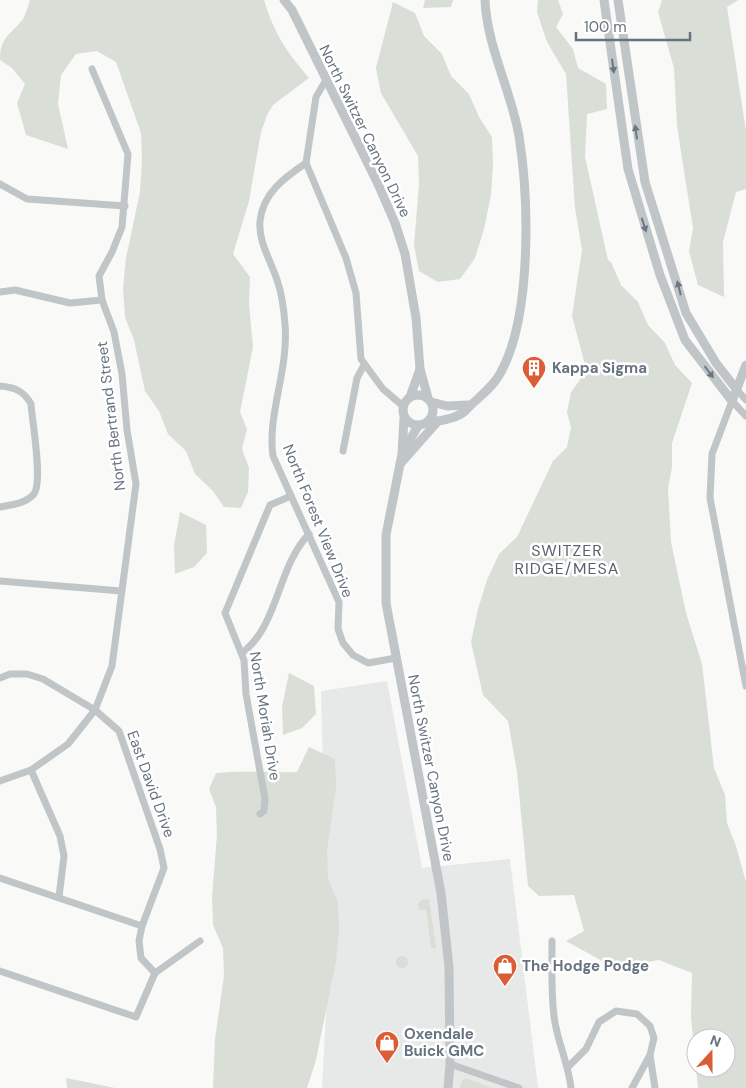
<svg xmlns="http://www.w3.org/2000/svg" width="746" height="1088" font-family="'DM Sans',sans-serif">
<rect width="100%" height="100%" fill="#f9f9f7"/>
<polygon fill="#e7e8e8" points="387,681 422,868 510,859 538,1088 322,1088 328,973 321,691"/>
<g fill="#d9ded6" fill-rule="evenodd">
<path d="M30,0H264C275,35 286,51 309,78L273,105L268,113L261,132L249,201L233,254L250,277L249,304L253,347L240,412L247,429L242,449L249,468L248,492L241,508L224,507L213,491L195,474L186,451L168,434L159,411L145,391L134,340L125,317L123,289L126,258L140,192L142,161L141,133L116,62L97,51L76,54L61,75L58,104L68,149L26,135L17,103L25,84L12,68L0,60C0,36 11,35 23,19C26,14 28,6 30,0Z"/>
<polygon points="425,0 453,0 451,7 423,8"/>
<path d="M538,0H558L563,14L556,27L573,49L578,68L606,84L607,109L587,114L585,157L608,260L611,262L621,285L638,302L648,325L665,343L675,365L692,383L672,443V467L668,488L671,542L686,613L702,664L714,768L725,795L727,823L736,846L746,882V1088H698L691,1017L692,973L659,960L615,968L566,941L584,931L574,895L539,896L528,886L517,772L508,721L483,695L471,642L478,609L487,580L499,554L517,537L553,461L567,447L571,427L567,412L571,392L580,380L584,361L572,316L582,250L575,208L566,74L547,42L537,12ZM696,1038H726V1068H696Z"/>
<polygon points="662,0 738,0 727,7 746,131 746,189 736,192 723,242 724,297 698,285 689,251 693,228 677,126 674,68 658,12"/>
<polygon points="393,2 415,13 424,36 442,54 451,76 469,94 479,117 492,137 493,165 491,195 484,229 475,258 460,279 438,282 419,271 414,245 419,184 418,156 381,93 376,68"/>
<polygon points="180,512 206,525 207,553 194,567 175,574 174,546"/>
<polygon points="289,673 314,686 316,714 302,728 283,735 282,707"/>
<path d="M309,747L335,759L336,787L327,851L328,879L338,902L339,930L336,961L316,1060L307,1088H213L215,1039L224,976L223,948L213,925L212,897L217,835L216,807L209,789L216,773C243,770 270,773 297,772Z"/>
<polygon points="429,899 436,948 431,948 426,910 419,910 418,904 421,900"/>
<circle cx="402" cy="962" r="6"/>
<polygon points="66,1078 115,1088 67,1088"/>
<polygon points="466,1078 492,1088 460,1088 462,1081"/>
</g>
<g fill="none" stroke-linecap="round" stroke-linejoin="round">
<g stroke="#c0c5c8" stroke-width="7">
<polyline points="326,80 316,97 306,163 346,258 356,293 361,359 383,389 403,406"/>
<path d="M306,163C284,178 263,193 260,221C258,243 272,262 278,283C282,295 284,311 285,324C289,370 267,414 273,456L339,602L338,629L343,643L353,655L368,663L396,658"/>
<polyline points="0,184 27,199 125,206"/>
<polyline points="0,292 15,290 70,303 102,300"/>
<path d="M0,386C14,387 24,391 31,404C32,421 44,485 33,495C24,504 11,505 0,507"/>
<polyline points="737,390 746,400"/>
<polyline points="746,416 732,401 712,454 710,498 746,686"/>
<polyline points="343,451 357,378 364,365"/>
<polyline points="0,581 121,591"/>
<path d="M242,653C279,625 277,567 309,534"/>
<polyline points="0,678 10,674 27,674 43,679 95,710 119,731 160,849 164,868 142,926 139,941 141,958 155,973"/>
<polyline points="31,770 60,836 64,856 59,897"/>
<polyline points="0,781 31,770 68,744 95,710 112,666 136,484 127,430 122,374 114,332 102,300 99,276 112,252 122,227 128,154 92,69"/>
<polyline points="260,814 264,811 265,799 246,694 244,660 225,613 270,505 291,496"/>
<polyline points="0,878 142,926"/>
<path d="M552,941C552,966 551,992 554,1016C557,1042 568,1061 571,1088"/>
<polyline points="0,971 136,1017 155,973 200,941"/>
<polyline points="450,1064 519,1088"/>
<polyline points="569,1066 586,1049 599,1022 616,1011 637,1014 650,1026 654,1038 650,1055 655,1088"/>
<polyline points="632,1088 650,1055"/>
</g>
<g stroke="#c0c5c8" stroke-width="9">
<polyline points="284,0 292,10 378,184 395,223 405,254 416,318 420,369 428,398"/>
<polyline points="604,0 628,169 660,275 685,340 732,401 746,365"/>
<polyline points="618,0 645,182 686,313 716,363 737,390"/>
<circle cx="418" cy="410" r="15"/>
<polyline points="410,397 420,369"/>
<polyline points="431,402 447,406 468,405"/>
<polyline points="404,418 402,454 386,535 386,603 441,893 449,967 450,1064 448,1088"/>
<path d="M427,423C438,421 458,419 466,410C477,398 493,388 501,372C532,315 529,199 519,136C511,90 487,47 485,0"/>
<polyline points="403,452 418,426"/>
<polyline points="400,464 438,421"/>
</g>
</g>
<defs><path id="oneway-solid" d="M-6-.8H1V-3.2L6.5 0L1 3.2V.8H-6Z" transform="scale(1.25)"/></defs>
<g fill="#6a7884">
<use href="#oneway-solid" transform="translate(613 66) rotate(82)"/>
<use href="#oneway-solid" transform="translate(636 132) rotate(-98)"/>
<use href="#oneway-solid" transform="translate(644 225) rotate(72)"/>
<use href="#oneway-solid" transform="translate(679 288) rotate(-104)"/>
<use href="#oneway-solid" transform="translate(709 372) rotate(53)"/>
</g>
<defs>
<symbol id="building-pin" viewBox="-11 -11 22 30"><path d="M0 17L-7.5 6A9.5 9.5 0 1 1 7.5 6Z" fill="#db5d35" stroke="#fff"/><path d="M-4-6H4V6H1V3H-1V6H-4ZM-2.5-4.3h1.7v1.8h-1.7ZM.8-4.3h1.7v1.8H.8ZM-2.5-1h1.7V.8h-1.7ZM.8-1h1.7V.8H.8Z" fill="#fff"/></symbol>
<symbol id="shop-pin" viewBox="-11 -11 22 30"><path d="M0 17L-7.5 6A9.5 9.5 0 1 1 7.5 6Z" fill="#db5d35" stroke="#fff"/><path d="M-5-2.5h2.3a2.7 3.5 0 0 1 5.4 0H5L5.5 6h-11ZM-1.5-2.5h3a1.5 2.3 0 0 0-3 0Z" fill="#fff"/></symbol>
</defs>
<g fill-rule="evenodd">
<use href="#building-pin" x="520" y="354" width="28" height="38"/>
<use href="#shop-pin" x="491" y="952" width="28" height="38"/>
<use href="#shop-pin" x="373" y="1029" width="28" height="38"/>
</g>
<g text-anchor="middle" stroke-width="5" stroke-linejoin="round" paint-order="stroke">
<g font-size="15" fill="#667480" stroke="#fff">
<text transform="translate(365 131) rotate(64)" y="5">North Switzer Canyon Drive</text>
<text transform="translate(111 416) rotate(-97)" y="5">North Bertrand Street</text>
<text transform="translate(318 521) rotate(68)" y="5">North Forest View Drive</text>
<text transform="translate(265 716) rotate(81)" y="5">North Moriah Drive</text>
<text transform="translate(431 768) rotate(79)" y="5">North Switzer Canyon Drive</text>
<text transform="translate(151 784) rotate(70)" y="5">East David Drive</text>
</g>
<g font-size="15" font-weight="bold" fill="#667480" stroke="#fff" text-anchor="start">
<text x="552" y="373">Kappa Sigma</text>
<text x="522" y="971">The Hodge Podge</text>
<text x="404" y="1039">Oxendale<tspan x="404" dy="17">Buick GMC</tspan></text>
</g>
<g font-size="16" letter-spacing="1" fill="#57636c" stroke="#fff">
<text x="567" y="556">SWITZER<tspan x="567" dy="18">RIDGE/MESA</tspan></text>
</g>
</g>
<g transform="translate(711 1053) rotate(21)"><circle r="24" fill="#ffffff" stroke="#c2c7cc"/>
<path d="M0-4L9 19L0 12L-9 19Z" fill="#db5d35"/>
<text y="-8" font-size="14" font-weight="bold" text-anchor="middle" fill="#667480">N</text>
</g>
<path d="M576 32v8h114v-8" fill="none" stroke="#667480" stroke-width="2.5"/>
<text x="584" y="32" font-size="15" fill="#667480" stroke="#ffffff" stroke-width="4" paint-order="stroke">100 m</text>
</svg>
